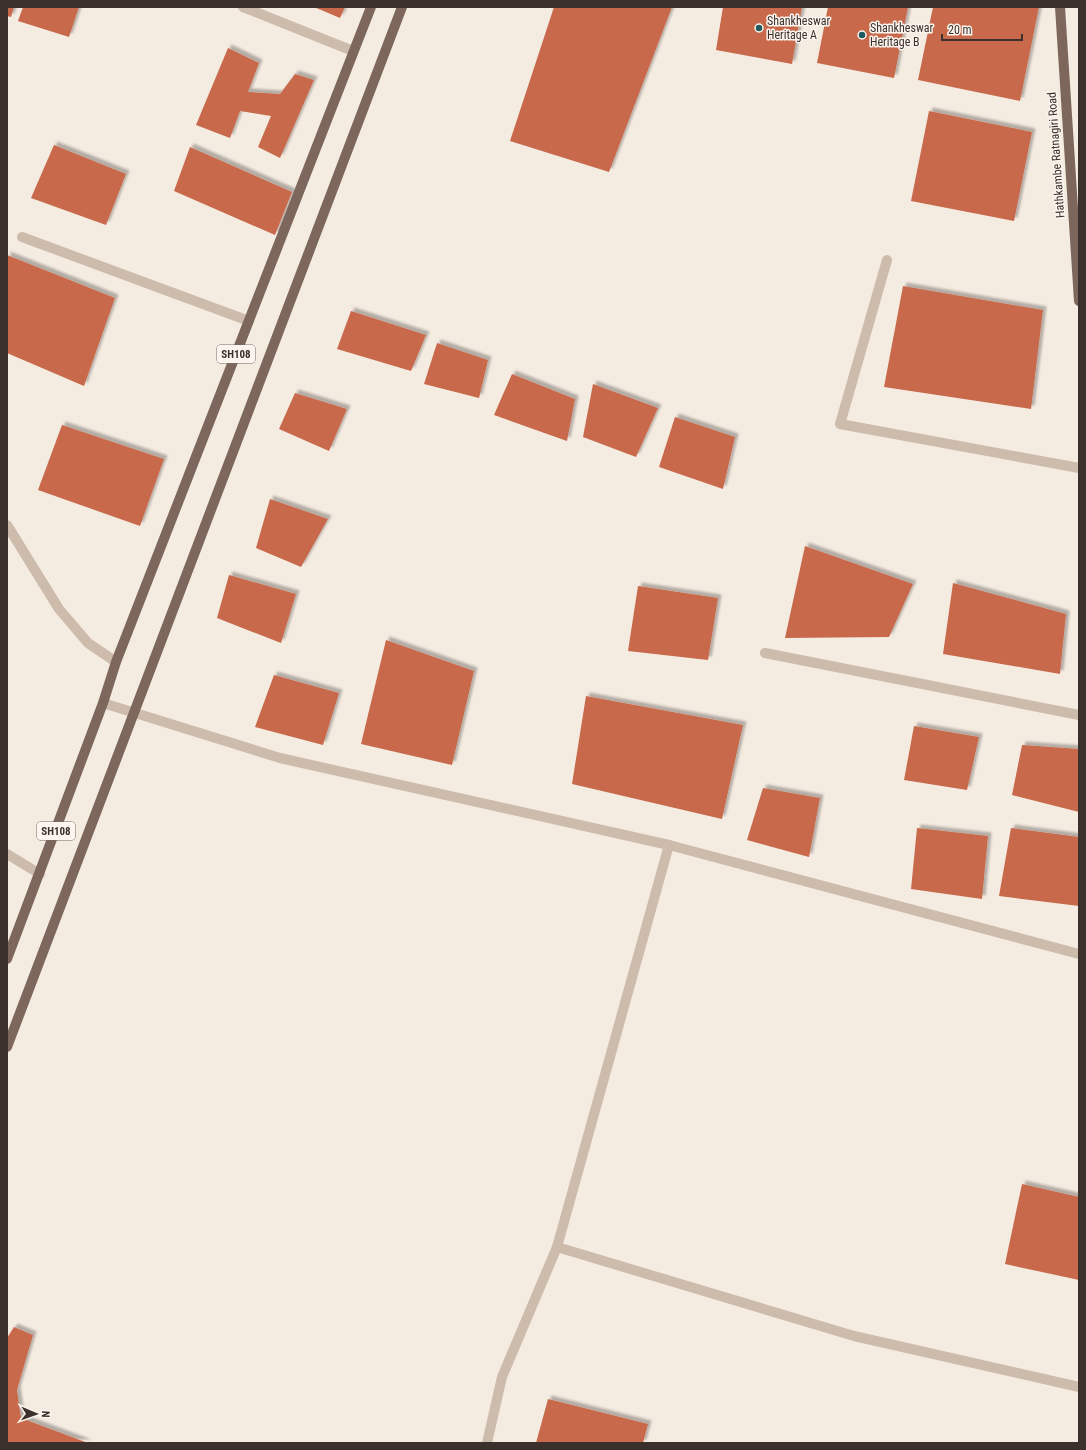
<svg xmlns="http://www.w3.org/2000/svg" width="1086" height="1450" font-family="'Roboto Condensed',sans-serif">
<defs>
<filter id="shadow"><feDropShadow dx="3.5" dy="-3.5" stdDeviation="1" flood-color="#0004"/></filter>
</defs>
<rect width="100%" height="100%" fill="#f4ebe1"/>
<g fill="#c8694b" filter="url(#shadow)">
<polygon points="7,7 14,7 11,17 7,16"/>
<polygon points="23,7 79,7 69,37 18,21"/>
<polygon points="314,7 345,7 340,18"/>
<polygon points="554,7 672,7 609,172 510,141"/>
<polygon points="723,7 802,7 792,64 716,50"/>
<polygon points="828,7 908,7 894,78 817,63"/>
<polygon points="933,7 1039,7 1020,101 918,80"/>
<polygon points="228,48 259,63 248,92 280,94 295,74 314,80 280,158 258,147 271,116 240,111 230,138 196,125"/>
<polygon points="929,111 1032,132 1014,221 911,201"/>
<polygon points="54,145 126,174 106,225 31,198"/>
<polygon points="190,147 292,192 275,235 174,191"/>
<polygon points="7,255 115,298 84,386 7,353"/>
<polygon points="903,286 1043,310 1031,409 884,387"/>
<polygon points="351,311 426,335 411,371 337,349"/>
<polygon points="437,343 488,360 479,398 424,384"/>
<polygon points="512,374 575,399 567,441 494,415"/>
<polygon points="593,384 658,408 636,457 583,437"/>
<polygon points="295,393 347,409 329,451 279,429"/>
<polygon points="675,417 735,437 723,489 659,467"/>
<polygon points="62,425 164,459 140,526 38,490"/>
<polygon points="270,499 328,519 301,567 256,548"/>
<polygon points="805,546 913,584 889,637 785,638"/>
<polygon points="229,575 296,594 281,643 217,618"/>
<polygon points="953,583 1066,614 1060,674 943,654"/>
<polygon points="638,586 718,598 708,660 628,651"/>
<polygon points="386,640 474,671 452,765 361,744"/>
<polygon points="274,675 339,693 323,745 255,727"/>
<polygon points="586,696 743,725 722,819 572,784"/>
<polygon points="914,726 979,737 967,790 904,780"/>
<polygon points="1022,745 1079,749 1079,812 1012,795"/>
<polygon points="763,788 820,798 809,857 747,840"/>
<polygon points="917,828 988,836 982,899 911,889"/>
<polygon points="1011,828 1079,837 1079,906 999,896"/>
<polygon points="1022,1184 1079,1197 1079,1280 1005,1264"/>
<polygon points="14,1327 33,1335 17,1390 21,1418 88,1443 7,1443 7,1338"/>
<polygon points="548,1399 648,1424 643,1443 536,1443"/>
</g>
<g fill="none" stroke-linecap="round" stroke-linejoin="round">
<g stroke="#cdbbac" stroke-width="10">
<polyline points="243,7 353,51"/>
<polyline points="22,237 249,321"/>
<polyline points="887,260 840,424 1079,468"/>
<polyline points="7,525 59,609 88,643 116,662"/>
<polyline points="765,653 1079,715"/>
<polyline points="103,703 280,758 669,845 1079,954"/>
<polyline points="7,854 40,874"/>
<polyline points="557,1247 669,845"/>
<polyline points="487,1443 502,1377 557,1247 854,1336 1079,1387"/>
</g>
<g stroke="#7d675c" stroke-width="10">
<polyline points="1060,7 1079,301"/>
<polyline points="7,959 103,703 116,662 371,7"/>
<polyline points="7,1047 402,7"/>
</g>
</g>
<g fill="#1f5a5e" stroke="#fbf5ee" stroke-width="1.5">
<circle cx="759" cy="28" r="4"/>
<circle cx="862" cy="35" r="4"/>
</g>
<g text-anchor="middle" stroke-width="3" stroke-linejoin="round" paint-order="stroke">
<g fill="#fbf5ee" stroke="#756b66" stroke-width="1">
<rect x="217" y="345" width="38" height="18" rx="3"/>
<rect x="37" y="822" width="38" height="18" rx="3"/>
</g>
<g font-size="11" font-weight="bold" fill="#3b302b">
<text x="236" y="358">SH108</text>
<text x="56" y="835">SH108</text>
</g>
<g font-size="12" fill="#3b302b" stroke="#fbf5ee" text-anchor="start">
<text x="767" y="25">Shankheswar<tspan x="767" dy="14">Heritage A</tspan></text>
<text x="870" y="32">Shankheswar<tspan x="870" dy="14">Heritage B</tspan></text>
</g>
<g font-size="12" fill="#3b302b" stroke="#fbf5ee">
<text transform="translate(1056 155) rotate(-94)" y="4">Hathkambe Ratnagiri Road</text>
</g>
</g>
<rect width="1086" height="1450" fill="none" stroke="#3b302b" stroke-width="16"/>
<g transform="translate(36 1414) rotate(92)" stroke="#fbf5ee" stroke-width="3" paint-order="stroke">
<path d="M0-3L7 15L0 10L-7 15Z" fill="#3b302b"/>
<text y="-6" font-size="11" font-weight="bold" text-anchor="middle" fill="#3b302b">N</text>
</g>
<path d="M942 34v6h80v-6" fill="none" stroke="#3b302b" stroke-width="2"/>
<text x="948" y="34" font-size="12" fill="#3b302b" stroke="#fbf5ee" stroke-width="3" paint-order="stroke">20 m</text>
</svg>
